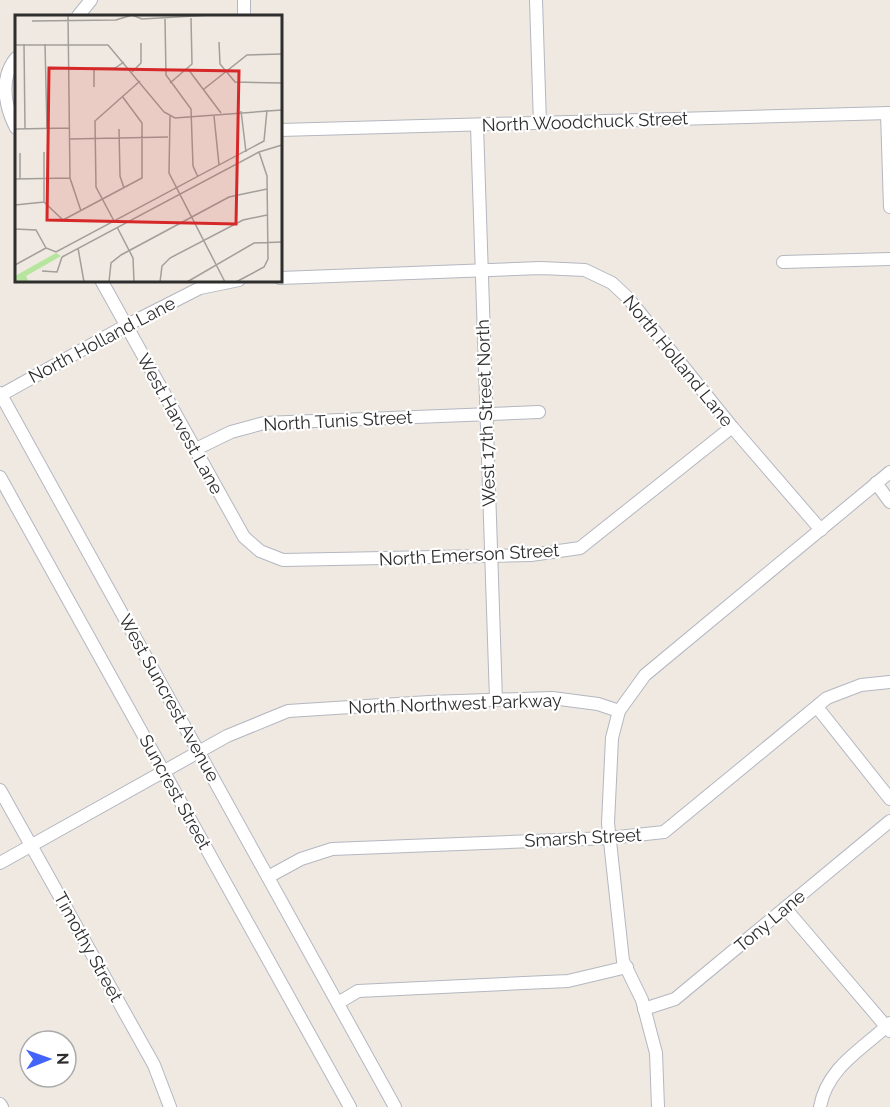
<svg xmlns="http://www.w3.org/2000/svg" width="890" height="1107" font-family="Raleway,sans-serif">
<rect width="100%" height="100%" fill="#efe9e1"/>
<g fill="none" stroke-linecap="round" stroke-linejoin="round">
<defs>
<g id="minor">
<polyline points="244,0 244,16"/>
<polyline points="536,0 540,124"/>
<polyline points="78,16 91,0"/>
<path d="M16,58C0,77 4,105 16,128"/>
<polyline points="887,113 890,207"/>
<polyline points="477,126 496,700"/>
<polyline points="280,130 890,113"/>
<polyline points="783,262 890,259"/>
<polyline points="280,278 541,268 585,270 612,283 628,298 732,427 821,530"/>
<polyline points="101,280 244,537 260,551 283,560 531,555 580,548 732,427"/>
<polyline points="0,393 395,1107"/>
<polyline points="1,395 125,326 200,288 239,280"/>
<polyline points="194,450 231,432 264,423 539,412"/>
<polyline points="0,477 350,1107"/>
<polyline points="876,483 890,502"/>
<polyline points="817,707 890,799"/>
<polyline points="0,790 154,1065 170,1107"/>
<polyline points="0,863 227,736 288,711 429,702 552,698 598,704 619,711"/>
<polyline points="268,877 301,859 332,849 609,838 664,832 827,698 861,685 890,682"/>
<polyline points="785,908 890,1031"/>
<polyline points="338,1003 358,991 568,981 627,967"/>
<polyline points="644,1009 675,999 890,821"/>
<polyline points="0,1104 2,1107"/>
<polyline points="658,1107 656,1053 642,1000 623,961 608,823 612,738 619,711 645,675 890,472"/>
<path d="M820,1107C827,1067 863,1049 890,1023"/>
</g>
</defs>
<use href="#minor" stroke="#b4b7c1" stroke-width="14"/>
<use href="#minor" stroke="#fff" stroke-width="12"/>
</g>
<g text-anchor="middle" stroke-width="4.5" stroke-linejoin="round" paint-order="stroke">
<g font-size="18" fill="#2e2e2e" stroke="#fff">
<text transform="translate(585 122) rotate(-2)" y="6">North Woodchuck Street</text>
<text transform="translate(102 340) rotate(-28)" y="6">North Holland Lane</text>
<text transform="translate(678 361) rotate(51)" y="6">North Holland Lane</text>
<text transform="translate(486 413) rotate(-92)" y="6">West 17th Street North</text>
<text transform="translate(338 421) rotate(-3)" y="6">North Tunis Street</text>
<text transform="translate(180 424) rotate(61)" y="6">West Harvest Lane</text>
<text transform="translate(469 555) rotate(-3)" y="6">North Emerson Street</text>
<text transform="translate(169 698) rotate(61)" y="6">West Suncrest Avenue</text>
<text transform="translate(455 704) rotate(-2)" y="6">North Northwest Parkway</text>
<text transform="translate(175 792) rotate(61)" y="6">Suncrest Street</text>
<text transform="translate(583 838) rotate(-3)" y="6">Smarsh Street</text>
<text transform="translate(770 921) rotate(-40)" y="6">Tony Lane</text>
<text transform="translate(88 947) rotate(61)" y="6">Timothy Street</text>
</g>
</g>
<g transform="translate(15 15)">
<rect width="267" height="267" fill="#efe9e1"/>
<path d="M41,238L46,241L11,261L14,267H0V261Z" fill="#b6e59e"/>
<path fill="none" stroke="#a29e99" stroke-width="1.5" d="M53,0L55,163L66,196M117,0L127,4L196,0M150,4L151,60L176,94L178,151L183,162M17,6L101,5L117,0M204,27L205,49L220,67L267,68M9,29L10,114M30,29L32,114M0,30H93L149,97L160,103L267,95M79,53V72M54,54L100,53L109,47M173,54L206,98M117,57L126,48V28M155,68L177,49L176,3M189,74L232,40L267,39M226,96L231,137M155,101L154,158L210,267M199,101L204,150M0,114L54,113M104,114L105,161L109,173M55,124L153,122M5,138V164M0,164L55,163M29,187L48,205L127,163V108L107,81M29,187V137M0,190L29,187M99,206L81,172L80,106L125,66M102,212L118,243L119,267M0,214L21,215L31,233L41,237L249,126L252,95M63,233L69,267M47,242L244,137L267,130M0,250L31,233M27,256L42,257L47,242M94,267L96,248L106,240L214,182L252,174M145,267L147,251L155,243L228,205L252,200M172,267L239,228L267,227M221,267L249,252L253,244L252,161L244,137"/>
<path fill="#d62828" fill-opacity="0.15" stroke="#d62828" stroke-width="3" d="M34,53L224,56L221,209L32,205Z"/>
<rect width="267" height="267" fill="none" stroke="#2e2e2e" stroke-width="3"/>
</g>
<g transform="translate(48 1059) rotate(89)"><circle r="28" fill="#ffffff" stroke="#ababab" stroke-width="1.5"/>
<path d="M0-4.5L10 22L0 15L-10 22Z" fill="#4264fb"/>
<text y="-9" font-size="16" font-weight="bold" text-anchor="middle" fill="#2e2e2e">N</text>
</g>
</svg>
